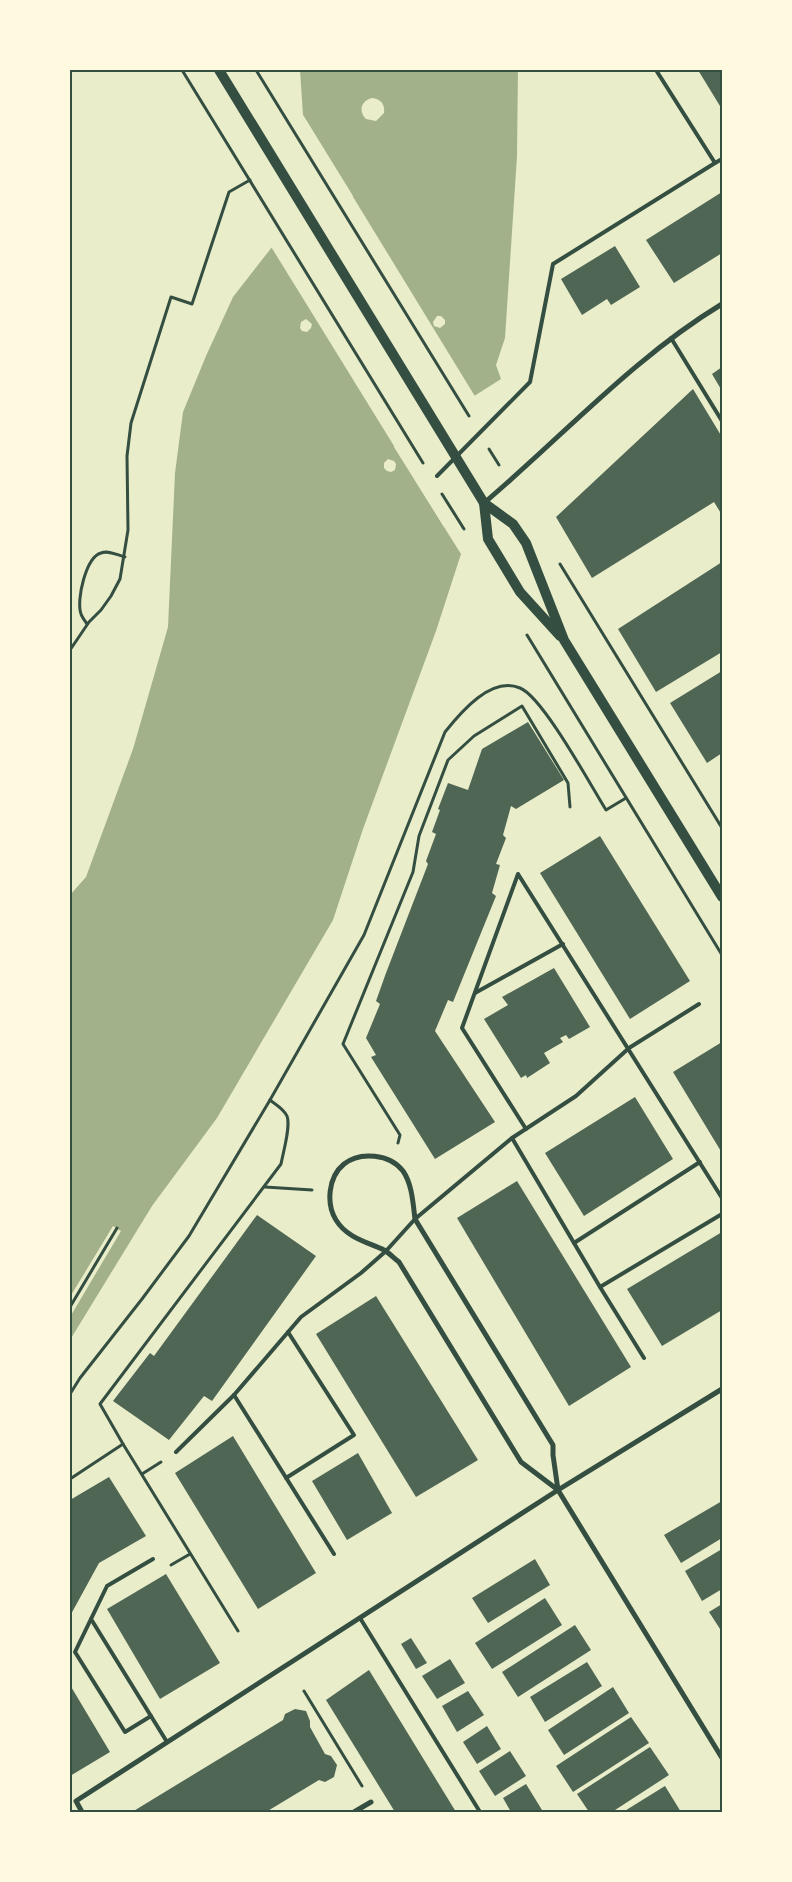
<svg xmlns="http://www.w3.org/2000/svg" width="792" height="1882" font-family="Karla,sans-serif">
<rect width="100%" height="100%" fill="#e9edc9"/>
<path fill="#a3b18a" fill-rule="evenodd" d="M300,70H518L517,156L505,338L496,365L501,379L394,447L461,554L436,631L363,829L333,920L217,1118L152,1206L70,1340V895L86,877L133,749L168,627L175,473L183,412L206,356L233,297L272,247L353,196L303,115ZM372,98C381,99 385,104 384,113L376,121L366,119C358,111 361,101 372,98ZM437,316H441L445,320V324L440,328L434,326L433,322ZM306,319L312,324L311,328L307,332L302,331L300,328L301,322ZM388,459L394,461L396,464L395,470L391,472L387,471L384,468V463Z"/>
<g fill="#e9edc9">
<polygon points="303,115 476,398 397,448 446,525 444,527 270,245 349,196 301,117"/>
<polygon points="113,1226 121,1231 70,1317 70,1297"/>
</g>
<g fill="#4f6655">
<polygon points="698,70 719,70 722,75 722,105 720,106"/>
<polygon points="722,192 722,253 674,283 646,240"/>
<polygon points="615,246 640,287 611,305 607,299 582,315 561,279"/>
<polygon points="722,367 722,391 712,374"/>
<polygon points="693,389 722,437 722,515 714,502 592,578 556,517"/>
<polygon points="722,562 722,652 656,692 618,629"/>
<polygon points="722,671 722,753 707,763 670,703"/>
<polygon points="528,722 564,780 516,809 511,806 503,835 506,838 496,864 500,865 492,893 496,896 453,1002 448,1000 435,1031 495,1122 435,1159 371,1057 376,1055 366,1038 380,1004 376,1001 386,973 428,864 426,861 436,834 432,832 440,810 438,809 448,783 468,790 482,749"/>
<polygon points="600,836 690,981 630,1019 540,873"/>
<polygon points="554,968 590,1027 569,1039 566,1035 560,1038 563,1042 544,1053 550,1063 527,1078 526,1075 521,1078 484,1019 508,1005 502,997"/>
<polygon points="722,1042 722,1153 673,1072"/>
<polygon points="635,1097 673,1159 584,1216 545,1153"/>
<polygon points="517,1181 631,1367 569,1406 457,1218"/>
<polygon points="257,1215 316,1256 212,1401 204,1396 169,1440 113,1401 150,1353 154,1356"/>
<polygon points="722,1232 722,1310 662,1346 627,1289"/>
<polygon points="376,1296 478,1460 416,1497 316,1334"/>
<polygon points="233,1436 316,1573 258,1609 175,1473"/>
<polygon points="358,1453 392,1513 347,1540 312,1481"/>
<polygon points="109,1477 146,1536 99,1563 70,1616 70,1500"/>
<polygon points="722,1501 722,1538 681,1563 664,1535"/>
<polygon points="722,1549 722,1589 702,1601 685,1571"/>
<polygon points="535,1559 550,1585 488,1623 472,1598"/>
<polygon points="166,1574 220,1663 160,1699 107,1609"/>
<polygon points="545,1598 562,1625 492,1669 475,1643"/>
<polygon points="722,1604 722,1632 709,1612"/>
<polygon points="575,1625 591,1650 518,1697 502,1672"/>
<polygon points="411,1638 427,1663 416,1669 401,1644"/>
<polygon points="450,1659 465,1683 437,1699 422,1676"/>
<polygon points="587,1662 602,1686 545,1722 530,1697"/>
<polygon points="369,1670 456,1812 395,1812 326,1700"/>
<polygon points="70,1685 110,1752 70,1776"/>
<polygon points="613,1687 629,1713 564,1755 548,1730"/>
<polygon points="468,1691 484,1715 457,1732 442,1706"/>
<polygon points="295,1709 306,1711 310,1721 310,1727 325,1754 331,1756 337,1765 334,1777 325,1782 319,1780 266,1812 132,1812 283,1720 285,1714"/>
<polygon points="631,1717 649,1743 573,1792 556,1766"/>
<polygon points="487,1726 501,1749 477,1764 463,1742"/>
<polygon points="650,1747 669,1775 612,1812 589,1812 577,1794"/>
<polygon points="510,1751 526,1776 495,1796 479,1771"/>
<polygon points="526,1784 542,1810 539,1812 511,1812 503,1798"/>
<polygon points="665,1786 681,1812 623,1812"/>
</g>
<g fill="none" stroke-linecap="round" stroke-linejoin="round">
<g stroke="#344e41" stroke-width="3">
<polyline points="182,70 423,463"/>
<polyline points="256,70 469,416"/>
<polyline points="489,449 499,465"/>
<polyline points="442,494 464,529"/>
<polyline points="560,564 722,828"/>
<path d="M87,624C85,621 82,617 81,614C76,600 86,557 101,553C109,550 117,555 125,557"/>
<polyline points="527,635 722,955"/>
<polyline points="70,650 89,622 101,610 111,596 120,579 128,530 127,456 131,423 171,297 192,304 229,192 250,180"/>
<polyline points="398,1143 400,1135 343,1044 413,872 419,836 448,760 474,736 522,706 568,783 570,807"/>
<polyline points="265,1187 312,1190"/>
<polyline points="70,1307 117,1228"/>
<path d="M70,1394L80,1378L142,1299L189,1236L270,1100L364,935L445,732C461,712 491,676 520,688C543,697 591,786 606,810L626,798"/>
<path d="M123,1444L100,1404L281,1164C283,1153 291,1126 287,1116C284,1109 275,1104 270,1100"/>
<polyline points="142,1474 161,1462"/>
<polyline points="70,1479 123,1444 238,1631"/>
<polyline points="171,1565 190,1554"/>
<polyline points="304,1691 362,1786"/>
</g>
<g stroke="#344e41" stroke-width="4">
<polyline points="656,70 715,163 722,159"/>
<polyline points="671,338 722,421"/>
<polyline points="437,476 530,382 553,264 715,163"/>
<polyline points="475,993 563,944"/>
<polyline points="526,1129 462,1028 518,874 722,1198"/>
<polyline points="512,1138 600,1287"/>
<polyline points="574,1243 700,1162"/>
<polyline points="644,1358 600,1287 722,1214"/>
<polyline points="234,1395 334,1554"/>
<polyline points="176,1452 234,1395 301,1317 361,1273 386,1251 415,1219 512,1138 576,1096 629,1048 699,1004"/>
<polyline points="286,1478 354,1435 288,1332"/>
<polyline points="153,1559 107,1586 91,1619 167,1742"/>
<polyline points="360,1618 480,1812"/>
<polyline points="91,1619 75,1652 125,1732 151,1716"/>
</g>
<g stroke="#344e41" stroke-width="5">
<path d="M484,503C563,436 633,358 722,304"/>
<path d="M558,1490L553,1455V1445L415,1219C413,1203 412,1184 403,1171C390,1154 360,1151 344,1164C328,1177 326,1204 336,1220C347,1238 367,1242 384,1250C389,1253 394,1258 399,1262L521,1462L558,1490L722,1758"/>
<polyline points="82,1812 76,1801 558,1490 722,1389"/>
<polyline points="354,1812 371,1802"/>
</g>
<g stroke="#344e41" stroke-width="10">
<polyline points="219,70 484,503 513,524 526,543 564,640 722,897"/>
<polyline points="484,503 488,539 520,592 560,636"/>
</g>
</g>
<rect width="792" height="1882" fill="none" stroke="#fefae0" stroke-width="142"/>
<rect x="71" y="71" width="650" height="1740" fill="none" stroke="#344e41" stroke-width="2"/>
</svg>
